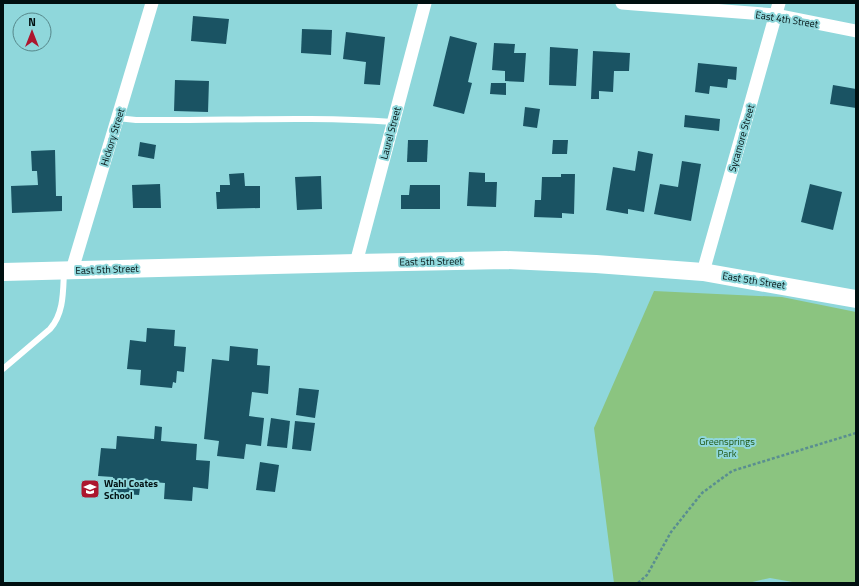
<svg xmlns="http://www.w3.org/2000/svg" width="859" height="586" font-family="'Titillium Web',sans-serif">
<rect width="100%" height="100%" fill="#8fd7db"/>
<polygon fill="#8bc480" points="654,291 782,297 856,312 856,583 798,583 770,578 748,583 614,583 594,428"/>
<g fill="#1a5363">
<polygon points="193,16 229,19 226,44 191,41"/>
<polygon points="302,29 332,30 331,55 301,53"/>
<polygon points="346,32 385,37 380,85 364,84 366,62 343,59"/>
<polygon points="450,36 477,43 468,82 472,83 464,114 433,106"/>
<polygon points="494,43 515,44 514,53 526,53 524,82 505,81 505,71 492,70"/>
<polygon points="550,47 578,49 576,86 549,85"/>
<polygon points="593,51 630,53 629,71 614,71 613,92 599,91 599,99 591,99"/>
<polygon points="698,63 737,67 736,80 728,79 727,88 710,86 709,94 695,92"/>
<polygon points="175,80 209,81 208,112 174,111"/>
<polygon points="491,83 506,83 506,95 490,94"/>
<polygon points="833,85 856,89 856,108 830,104"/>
<polygon points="525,107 540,109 537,128 523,126"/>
<polygon points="685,115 720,119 719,131 684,127"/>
<polygon points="408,140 428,140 427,162 407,162"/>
<polygon points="553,140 568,140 567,154 552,154"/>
<polygon points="140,142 156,145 154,159 138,156"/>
<polygon points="55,150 56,196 62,196 62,211 12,213 11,186 38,185 37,171 32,171 31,151"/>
<polygon points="638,151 653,154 644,212 628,209 628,214 606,210 613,167 635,171"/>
<polygon points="682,161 701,164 691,221 654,214 660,184 678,187"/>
<polygon points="469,172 485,173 485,182 497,182 496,207 467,206"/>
<polygon points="244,173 245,186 260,186 260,208 217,209 216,192 220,192 220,185 230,185 229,174"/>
<polygon points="561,174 575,174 574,214 562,213 562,218 534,217 535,200 541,200 542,177 561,177"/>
<polygon points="321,176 322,209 297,210 295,177"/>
<polygon points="160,184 161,208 133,208 132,185"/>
<polygon points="810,184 842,192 833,230 801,222"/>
<polygon points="410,185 440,185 440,209 401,209 401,195 409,195"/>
<polygon points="147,328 175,330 174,346 186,347 184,372 177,371 176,383 173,382 172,388 140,385 141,370 127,369 130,340 146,342"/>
<polygon points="230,346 258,349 257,365 270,366 268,394 252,392 249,416 264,418 261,446 246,444 244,459 217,456 219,441 204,439 212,359 229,361"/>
<polygon points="299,388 319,390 315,418 296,415"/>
<polygon points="271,418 290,421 287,448 267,446"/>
<polygon points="295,421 315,423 311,451 292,449"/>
<polygon points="155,426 162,427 161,441 197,444 196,460 210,461 208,489 193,487 192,501 164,499 165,483 141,481 139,495 111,493 113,477 98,476 101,448 116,449 117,436 154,439"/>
<polygon points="260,462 279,465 275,492 256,490"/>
</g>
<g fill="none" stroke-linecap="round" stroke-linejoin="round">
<polyline stroke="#5a8e90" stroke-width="2.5" stroke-dasharray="3 2" stroke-linecap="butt" points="638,583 647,575 671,532 702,493 732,471 856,433"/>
<g stroke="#fff" stroke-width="6">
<path d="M117,118L136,120C222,121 308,116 393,122"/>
<path d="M3,369L50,329C64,313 63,292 64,271"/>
</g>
<g stroke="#fff" stroke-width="13">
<polyline points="622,3 776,15 856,31"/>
<polyline points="356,263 425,3"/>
<polyline points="72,270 152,3"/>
<polyline points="703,272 779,3"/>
</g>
<polyline stroke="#fff" stroke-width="18" points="3,272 356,263 506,260 596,264 703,272 856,299"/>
</g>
<defs>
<symbol id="school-square" viewBox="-11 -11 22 22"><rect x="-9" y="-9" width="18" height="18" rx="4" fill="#ac162e" stroke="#8fd7db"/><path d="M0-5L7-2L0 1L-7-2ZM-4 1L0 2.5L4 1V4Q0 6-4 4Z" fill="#fff"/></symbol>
</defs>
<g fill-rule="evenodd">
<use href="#school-square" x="79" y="478" width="22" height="22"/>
</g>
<g text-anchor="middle" stroke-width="4" stroke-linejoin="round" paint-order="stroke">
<g font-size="10" fill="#000f10" stroke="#8fd7db">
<text transform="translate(787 19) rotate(9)" y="4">East 4th Street</text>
<text transform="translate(390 133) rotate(-75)" y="4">Laurel Street</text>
<text transform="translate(112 137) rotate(-73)" y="4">Hickory Street</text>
<text transform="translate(741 138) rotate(-74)" y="4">Sycamore Street</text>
<text transform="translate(431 261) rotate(-1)" y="4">East 5th Street</text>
<text transform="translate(107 269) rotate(-2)" y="4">East 5th Street</text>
<text transform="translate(754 280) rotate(9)" y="4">East 5th Street</text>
</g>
<g font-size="10" fill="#1e5512" stroke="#8fd7db">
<text x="727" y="445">Greensprings<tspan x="727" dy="12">Park</tspan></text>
</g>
<g font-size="10" font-weight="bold" fill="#000f10" stroke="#8fd7db" text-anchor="start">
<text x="104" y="487">Wahl Coates<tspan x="104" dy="12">School</tspan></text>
</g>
</g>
<rect width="859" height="586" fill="none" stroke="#000f10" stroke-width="8"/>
<g transform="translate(32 32)"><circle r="19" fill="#8fd7db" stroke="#56878a"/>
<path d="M0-3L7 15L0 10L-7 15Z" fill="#ac162e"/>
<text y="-6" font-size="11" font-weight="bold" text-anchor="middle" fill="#000f10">N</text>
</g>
</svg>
